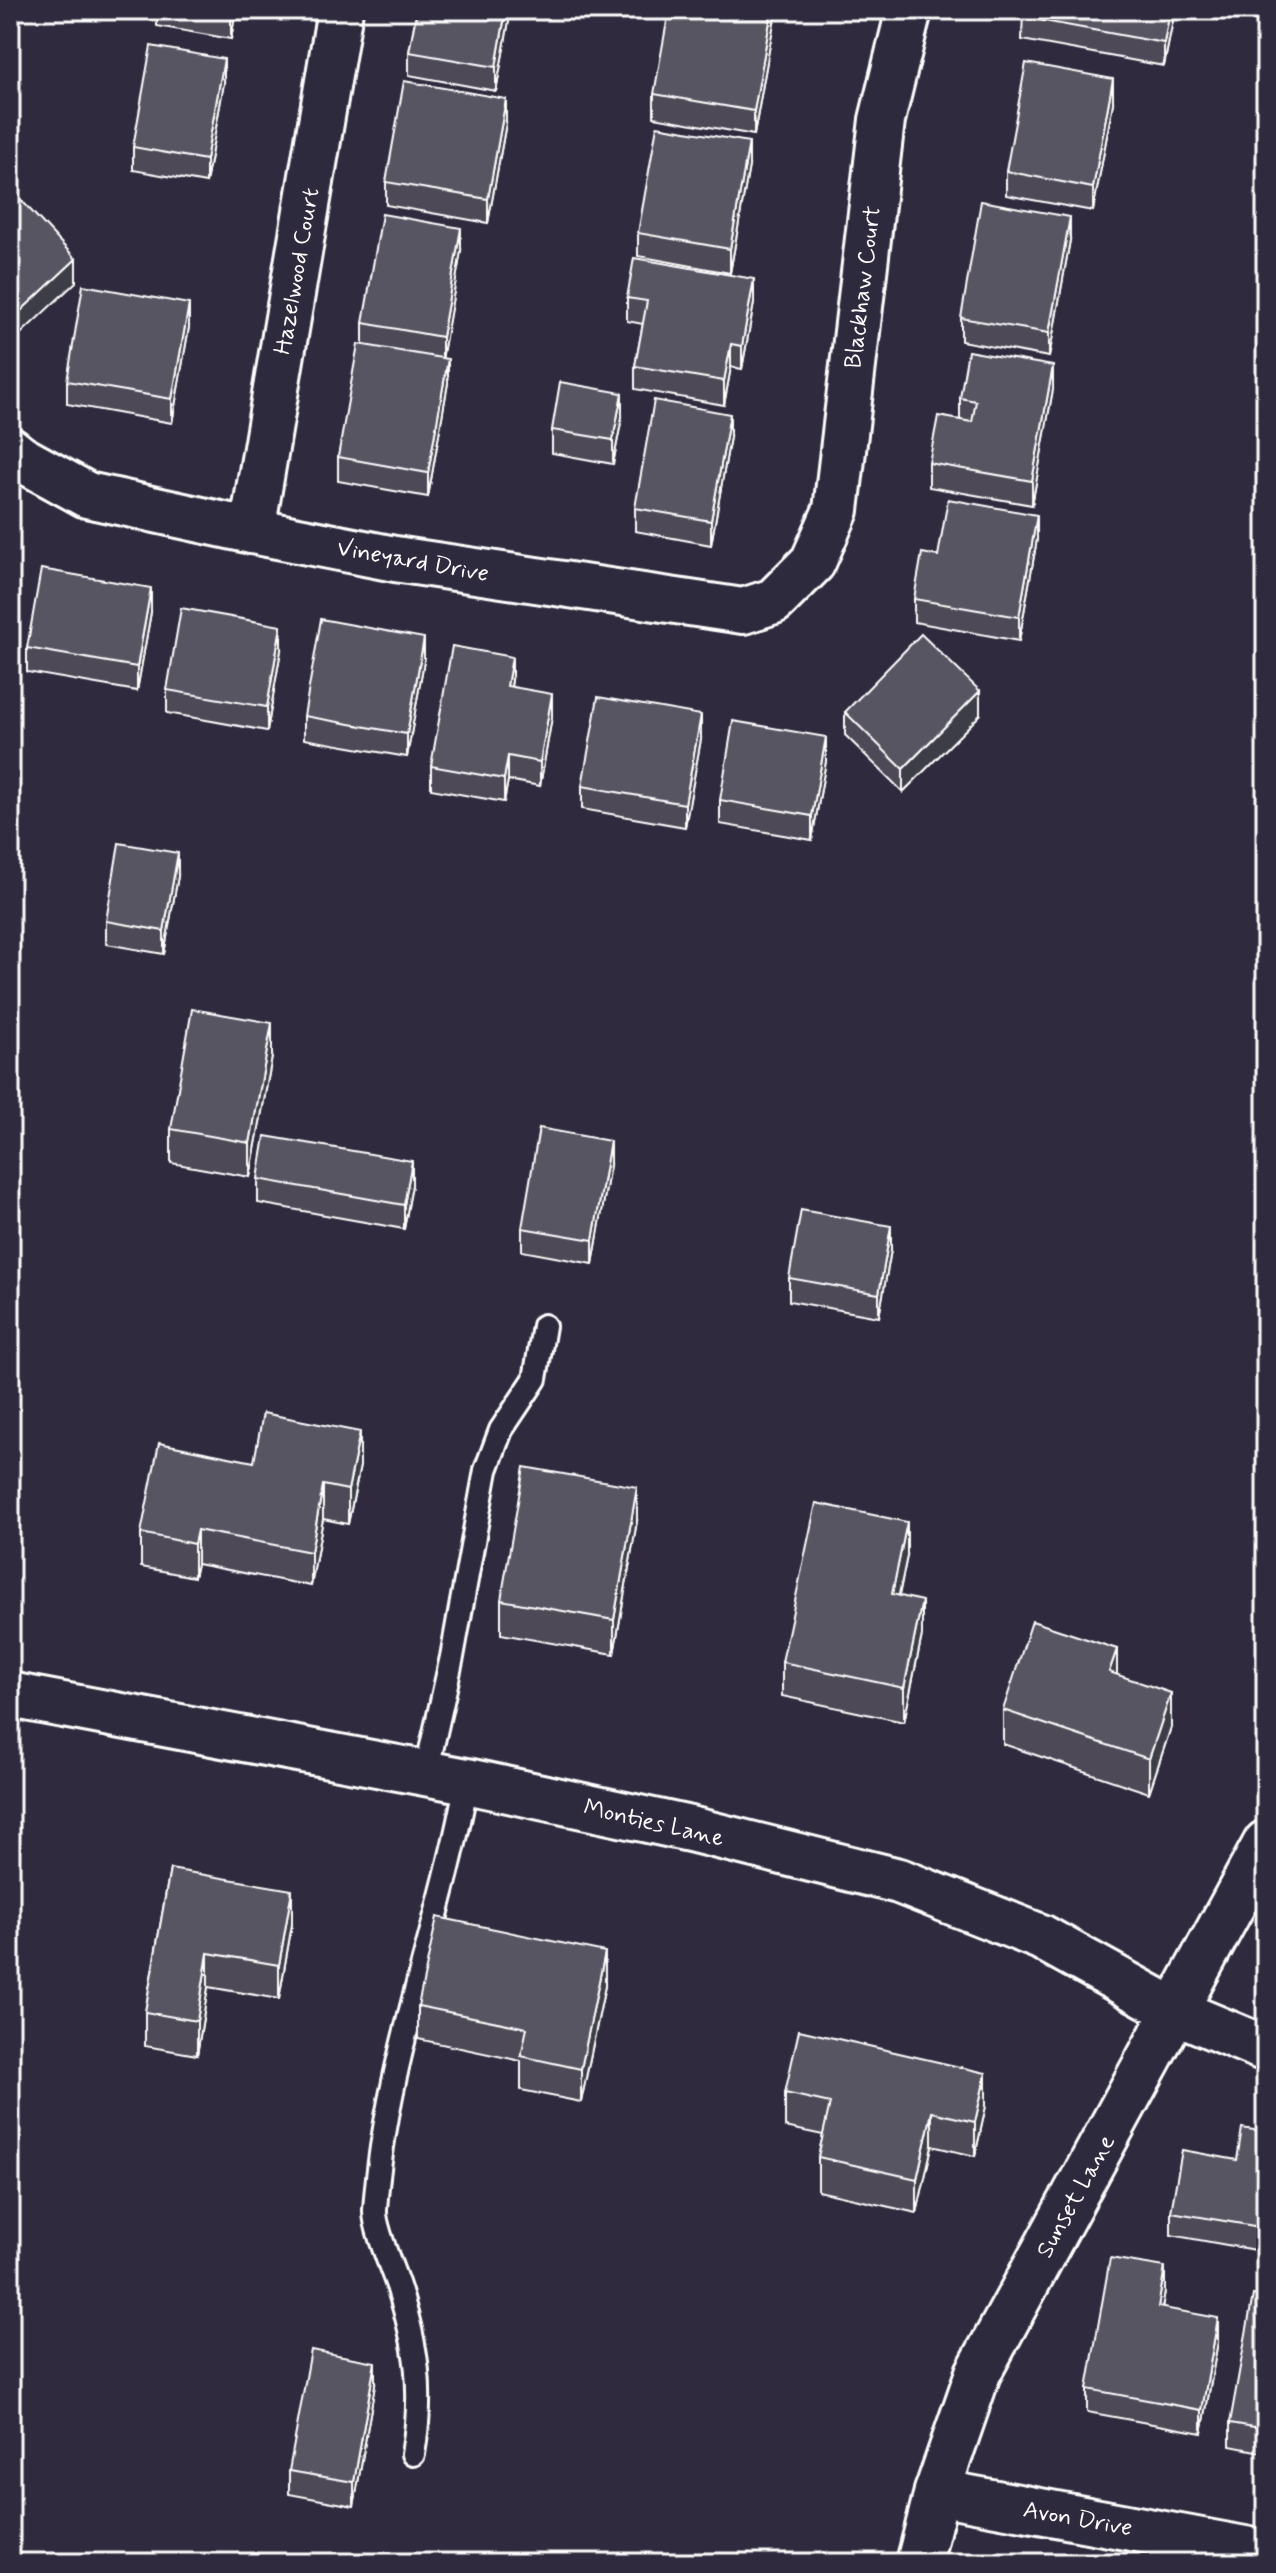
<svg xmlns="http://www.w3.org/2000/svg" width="1276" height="2573" font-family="Mynerve,sans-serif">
<rect width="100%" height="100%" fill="#2f2a3d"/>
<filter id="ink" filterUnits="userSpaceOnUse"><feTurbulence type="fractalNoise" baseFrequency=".0125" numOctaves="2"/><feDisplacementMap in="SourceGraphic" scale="16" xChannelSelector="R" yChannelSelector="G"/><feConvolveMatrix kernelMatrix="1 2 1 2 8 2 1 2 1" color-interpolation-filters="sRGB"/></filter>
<g filter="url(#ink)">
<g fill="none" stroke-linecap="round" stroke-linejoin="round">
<defs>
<g id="lane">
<polyline points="426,1773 452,1657 486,1470 501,1430 535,1379 544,1326"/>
<path d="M413,2454C424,2391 417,2346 398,2286C392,2268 374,2227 375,2210C385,2063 441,1925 467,1781"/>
</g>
<g id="street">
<polyline points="10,450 20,458 87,495 252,531 395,559 743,611 774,601 813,562 836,510 882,120 909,10"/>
<polyline points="252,531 340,10"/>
<polyline points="10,1695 467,1781 690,1829 899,1881 1041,1937 1175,2011 1266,2049"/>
<polyline points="937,2492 1266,2553"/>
<polyline points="919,2563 937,2492 978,2373 1266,1843"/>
</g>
</defs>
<use href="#lane" stroke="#fff" stroke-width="28"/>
<use href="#street" stroke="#fff" stroke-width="50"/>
<use href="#lane" stroke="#2f2a3d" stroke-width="22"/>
<use href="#street" stroke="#2f2a3d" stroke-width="44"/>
</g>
<g fill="#4d4956" stroke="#fff" stroke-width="2">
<polygon points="157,10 236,10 231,39 157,26"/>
<polygon points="417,10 511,10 496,91 409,75 409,52"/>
<polygon points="774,10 774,22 754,135 654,117 654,94"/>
<polygon points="1023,10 1175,10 1164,66 1022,40"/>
<polygon points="224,83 206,183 133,170 133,147"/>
<polygon points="1113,103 1093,211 1006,195 1006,171"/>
<polygon points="506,123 488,223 386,205 386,182"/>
<polygon points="749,166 730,273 638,256 638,233"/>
<polygon points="1070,240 1049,357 961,341 961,318"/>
<polygon points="461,251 442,358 448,383 428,497 338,481 338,457 363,344 363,323"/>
<polygon points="627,298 754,303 742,369 731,367 724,405 635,389 635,366 643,324 627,321"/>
<polygon points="189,327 172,423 67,404 67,381"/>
<polygon points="1053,389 1032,505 929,487 929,463 960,420 960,398"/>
<polygon points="622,417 613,464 552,453 552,430"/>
<polygon points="730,437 711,545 635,531 635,508"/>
<polygon points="1037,539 1019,641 914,622 914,599 938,556"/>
<polygon points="151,612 137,691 27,672 27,648"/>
<polygon points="281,650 267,731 167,713 167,690"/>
<polygon points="424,661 407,757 304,739 304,716"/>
<polygon points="512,680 511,687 552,717 540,786 508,780 504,802 431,789 431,766"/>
<polygon points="845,712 980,715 903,792 845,735"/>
<polygon points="701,739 685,827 582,809 582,786"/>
<polygon points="826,761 812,840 720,824 720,800"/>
<polygon points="178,876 164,954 106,944 106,921"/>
<polygon points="272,1057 250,1177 171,1163 171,1129"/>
<polygon points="610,1165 593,1264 522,1251 522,1228"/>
<polygon points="258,1179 412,1185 404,1229 258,1203"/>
<polygon points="891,1250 879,1317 789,1301 789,1278"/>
<polygon points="254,1462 360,1466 348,1524 323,1519 311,1586 197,1564 194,1577 141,1567 141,1533"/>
<polygon points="637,1521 614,1654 501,1634 501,1600"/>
<polygon points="907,1556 899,1596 922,1635 904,1722 782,1696 782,1662"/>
<polygon points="1003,1710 1171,1727 1149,1793 1003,1744"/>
<polygon points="170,1869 292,1924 279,1999 208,1987 197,2055 145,2046 145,2012"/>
<polygon points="605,1986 581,2102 521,2090 521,2061 418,2039 418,2006"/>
<polygon points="785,2093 986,2106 975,2156 932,2146 917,2213 818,2191 818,2157 823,2135 785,2127"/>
<polygon points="1266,2132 1266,2252 1171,2235 1171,2212 1237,2160"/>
<polygon points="1165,2291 1162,2308 1218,2341 1202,2433 1087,2412 1087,2389"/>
<polygon points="1266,2297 1266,2453 1230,2446 1230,2423"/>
<polygon points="375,2385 354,2506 289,2494 289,2471"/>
</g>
<g fill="#3e3c46" stroke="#fff" stroke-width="2">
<polygon points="232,10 236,10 231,39 231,15"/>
<polygon points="506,10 511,10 496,91 496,67"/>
<polygon points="772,10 774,10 774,22 754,135 754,111"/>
<polygon points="1170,10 1175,10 1164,66 1164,43"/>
<polygon points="224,59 224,83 206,183 206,160"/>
<polygon points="1113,79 1113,103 1093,211 1093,188"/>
<polygon points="506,99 506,123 488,223 488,199"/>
<polygon points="749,142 749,166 730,273 730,249"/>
<polygon points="1070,217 1070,240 1049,357 1049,333"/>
<polygon points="461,228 461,251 442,360 442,337"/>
<polygon points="76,259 76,282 10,344 10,321"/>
<polygon points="754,279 754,303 742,369 742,346"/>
<polygon points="189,304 189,327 172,423 172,399"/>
<polygon points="731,344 731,367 724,405 724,381"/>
<polygon points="448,359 448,383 428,497 428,473"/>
<polygon points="1053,366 1053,389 1032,505 1032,481"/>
<polygon points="622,393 622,417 613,464 613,440"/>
<polygon points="730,414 730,437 711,545 711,521"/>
<polygon points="1037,515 1037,539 1019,641 1019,617"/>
<polygon points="15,547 15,571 10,598 10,574"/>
<polygon points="151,588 151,612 137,691 137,667"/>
<polygon points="281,626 281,650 267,731 267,707"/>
<polygon points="424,638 424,661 407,757 407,734"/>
<polygon points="512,657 512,680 507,709 507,686"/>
<polygon points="980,691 980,715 903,792 903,769"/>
<polygon points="552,694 552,717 540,786 540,762"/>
<polygon points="701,715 701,739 685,827 685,804"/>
<polygon points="826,737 826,761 812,840 812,816"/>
<polygon points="508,756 508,780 504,802 504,779"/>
<polygon points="178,853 178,876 164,954 164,931"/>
<polygon points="272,1023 272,1057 250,1177 250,1143"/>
<polygon points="610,1141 610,1165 593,1264 593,1240"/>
<polygon points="412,1161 412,1185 404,1229 404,1205"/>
<polygon points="891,1226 891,1250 879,1317 879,1294"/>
<polygon points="360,1432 360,1466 348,1524 348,1490"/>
<polygon points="323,1485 323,1519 311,1586 311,1552"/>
<polygon points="637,1487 637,1521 614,1654 614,1620"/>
<polygon points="907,1522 907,1556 892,1628 892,1594"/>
<polygon points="197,1530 197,1564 194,1577 194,1544"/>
<polygon points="922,1601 922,1635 904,1722 904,1688"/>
<polygon points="1117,1649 1117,1683 1109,1672"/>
<polygon points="1171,1693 1171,1727 1149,1793 1149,1759"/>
<polygon points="292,1890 292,1924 279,1999 279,1965"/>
<polygon points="605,1952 605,1986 581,2102 581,2069"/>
<polygon points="208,1953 208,1987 197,2055 197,2021"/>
<polygon points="986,2073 986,2106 975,2156 975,2122"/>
<polygon points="932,2112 932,2146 917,2213 917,2179"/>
<polygon points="1165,2267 1165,2291 1158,2331 1158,2307"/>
<polygon points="1218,2318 1218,2341 1202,2433 1202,2410"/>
<polygon points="375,2362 375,2385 354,2506 354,2482"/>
</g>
<g fill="#595564" stroke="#fff" stroke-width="2">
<polygon points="202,10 232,10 231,15"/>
<polygon points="417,10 506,10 496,67 409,52"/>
<polygon points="669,10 772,10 754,111 654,94"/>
<polygon points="1023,10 1170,10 1164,43 1022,17"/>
<polygon points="151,46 224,59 206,160 133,147"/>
<polygon points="1026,63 1113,79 1093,188 1006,171"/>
<polygon points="404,81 506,99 488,199 386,182"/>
<polygon points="657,126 749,142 730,249 638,233"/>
<polygon points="10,188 76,259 10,321"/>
<polygon points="981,201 1070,217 1049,333 961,318"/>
<polygon points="382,214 461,228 442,337 363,323"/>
<polygon points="634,258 754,279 742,346 731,344 724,381 635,366 647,301 627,298"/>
<polygon points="83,285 189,304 172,399 67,381"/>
<polygon points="358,344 448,359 428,473 338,457"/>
<polygon points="968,351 1053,366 1032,481 929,463 938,416 972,422 976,401 960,398"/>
<polygon points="560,382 622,393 613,440 552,430"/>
<polygon points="654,400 730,414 711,521 635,508"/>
<polygon points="948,499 1037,515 1019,617 914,599 922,553 938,556"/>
<polygon points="10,546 15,547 10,574"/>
<polygon points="41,569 151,588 137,667 27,648"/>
<polygon points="181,608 281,626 267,707 167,690"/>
<polygon points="321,619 424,638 407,734 304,716"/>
<polygon points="921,634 980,691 903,769 845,712"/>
<polygon points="452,646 512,657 507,686 552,694 540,762 508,756 504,779 431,766"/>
<polygon points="598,697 701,715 685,804 582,786"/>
<polygon points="733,721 826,737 812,816 720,800"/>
<polygon points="119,843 178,853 164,931 106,921"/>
<polygon points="192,1009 272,1023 250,1143 171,1129"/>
<polygon points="539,1128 610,1141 593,1240 522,1228"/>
<polygon points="265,1136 412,1161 404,1205 258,1179"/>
<polygon points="801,1210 891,1226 879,1294 789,1278"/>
<polygon points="263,1413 360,1432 348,1490 323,1485 311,1552 197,1530 194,1544 141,1533 159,1443 254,1462"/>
<polygon points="524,1467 637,1487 614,1620 501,1600"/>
<polygon points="816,1503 907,1522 892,1594 922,1601 904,1688 782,1662"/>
<polygon points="1032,1621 1117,1649 1109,1672 1171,1693 1149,1759 1003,1710"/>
<polygon points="170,1869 292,1890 279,1965 208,1953 197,2021 145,2012"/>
<polygon points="437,1917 605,1952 581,2069 521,2056 527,2028 418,2006"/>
<polygon points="799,2030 986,2073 975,2122 932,2112 917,2179 818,2157 830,2103 785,2093"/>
<polygon points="1242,2128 1266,2132 1266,2228 1171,2212 1182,2150 1237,2160"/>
<polygon points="1110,2258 1165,2267 1158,2307 1218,2318 1202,2410 1087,2389"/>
<polygon points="1253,2295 1266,2297 1266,2429 1230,2423"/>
<polygon points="311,2350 375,2362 354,2482 289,2471"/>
</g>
</g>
<g text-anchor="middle" stroke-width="8" stroke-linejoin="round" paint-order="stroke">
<g font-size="24" fill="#fff" stroke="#2f2a3d">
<text transform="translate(296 271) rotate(-80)" y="8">Hazelwood Court</text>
<text transform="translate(862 287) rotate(-83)" y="8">Blackhaw Court</text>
<text transform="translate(413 560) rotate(10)" y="8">Vineyard Drive</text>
<text transform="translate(654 1822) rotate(13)" y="8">Monties Lane</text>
<text transform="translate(1075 2196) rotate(-61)" y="8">Sunset Lane</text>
<text transform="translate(1078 2518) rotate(10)" y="8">Avon Drive</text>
</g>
</g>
<rect width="1276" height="2573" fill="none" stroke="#2f2a3d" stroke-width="40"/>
<rect x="20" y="20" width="1236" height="2533" fill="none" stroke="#fff" stroke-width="3" filter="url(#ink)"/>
</svg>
